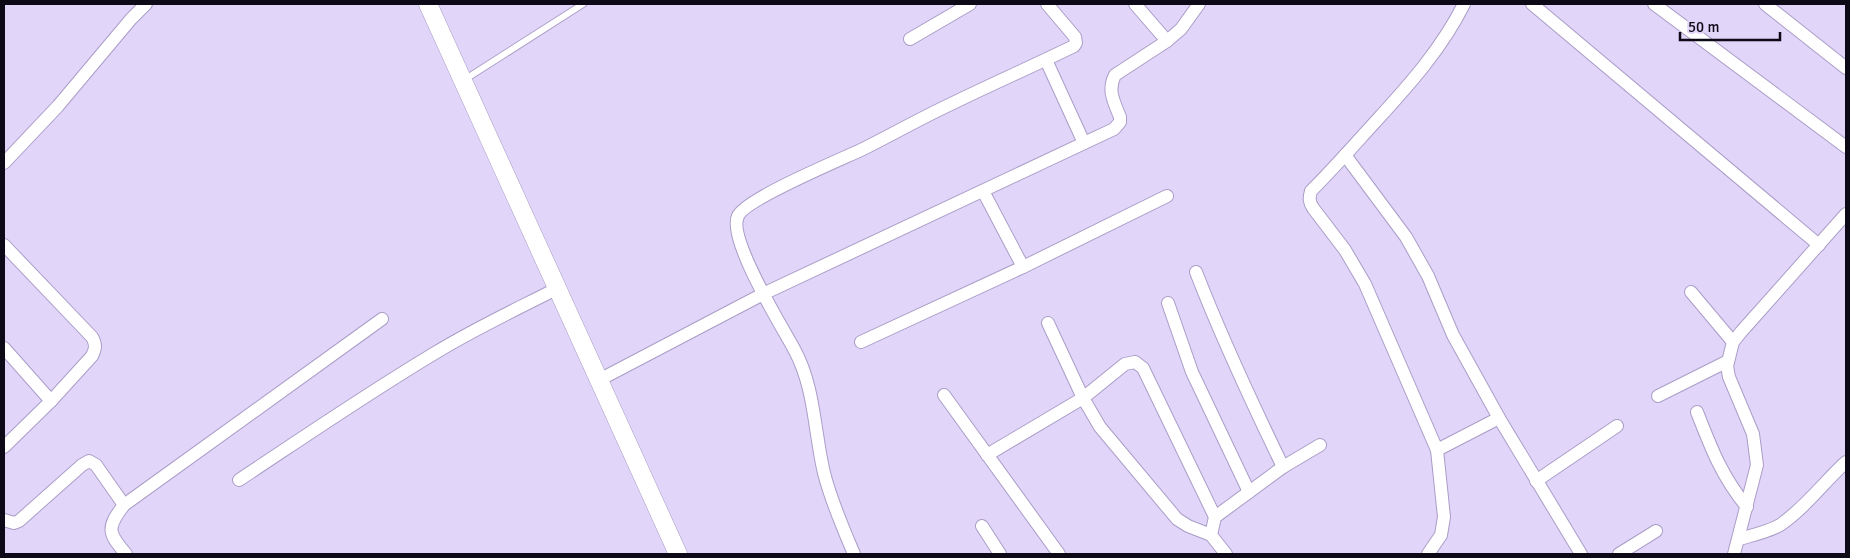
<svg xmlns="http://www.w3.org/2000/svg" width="1850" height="558" font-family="Signika,sans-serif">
<rect width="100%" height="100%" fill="#e1d5f9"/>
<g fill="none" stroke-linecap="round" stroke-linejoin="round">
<defs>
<polyline id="lane" points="464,80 583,4"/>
<g id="street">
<polyline points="1135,4 1167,41"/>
<polyline points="1532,4 1819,245"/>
<polyline points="1654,4 1846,147"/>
<polyline points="1765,4 1846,68"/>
<polyline points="910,39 970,4"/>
<polyline points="1046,60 1084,143"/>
<polyline points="1345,155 1406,237 1428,276 1453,335 1499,418 1581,554"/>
<polyline points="4,163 58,106 131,19 146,4"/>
<polyline points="983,191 1023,267"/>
<path d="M4,245L92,337C96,344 96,348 92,356L51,401L4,447"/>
<path d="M1196,272C1222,339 1252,403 1283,467"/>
<polyline points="1691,292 1733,342"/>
<polyline points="1168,303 1192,372 1249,492"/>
<polyline points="1048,323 1083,398 1100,427 1177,519 1188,526 1211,535"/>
<polyline points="861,342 1023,267 1167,196"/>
<polyline points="4,348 51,401"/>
<path d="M599,380L763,294L1114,129L1120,122V117C1114,102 1107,90 1115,75L1167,41L1181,29L1199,4"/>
<polyline points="944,395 1059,554"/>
<polyline points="1658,396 1728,361"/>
<path d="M1697,412C1711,448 1722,477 1747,507"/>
<polyline points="1437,450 1499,418"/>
<polyline points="987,455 1083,398 1125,364 1135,362 1143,368 1215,517"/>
<path d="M239,480C304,437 368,393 435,353C474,329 515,310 556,289"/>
<polyline points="1536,481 1617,426"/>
<polyline points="4,520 14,523 19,521 82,465 89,461 96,465 124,505"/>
<polyline points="982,526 1000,554"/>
<path d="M1739,539C1753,535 1768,532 1780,525C1805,508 1824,482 1846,462"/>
<path d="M126,554C108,533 106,528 124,505L382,319"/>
<path d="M854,554C843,528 831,501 824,473C814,431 815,387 794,349C781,325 727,238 738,216C745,199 842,159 863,149C893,134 921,118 951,104C992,84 1033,66 1074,46L1076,43L1075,37L1047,4"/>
<polyline points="1226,554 1211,535 1215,517 1283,467 1320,445"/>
<path d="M1428,554L1441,535L1444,517L1437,450L1365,284L1345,250L1313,208C1309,202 1309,198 1311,191C1334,168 1355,144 1377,120C1410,84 1442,48 1464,4"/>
<polyline points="1619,554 1656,531"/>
<polyline points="1734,554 1757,465 1753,434 1729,377 1727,366 1733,342 1741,332 1846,214"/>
</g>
<polyline id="secondary" points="428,4 678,554"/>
</defs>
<use href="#lane" stroke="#ab9dc7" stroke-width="8"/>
<use href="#street" stroke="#ab9dc7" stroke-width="14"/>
<use href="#secondary" stroke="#ab9dc7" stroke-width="19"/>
<use href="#lane" stroke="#fff" stroke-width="6"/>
<use href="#street" stroke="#fff" stroke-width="12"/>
<use href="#secondary" stroke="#fff" stroke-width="18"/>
</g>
<rect width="1850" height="558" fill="none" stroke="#0e0917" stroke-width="10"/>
<path d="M1680 32v8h100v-8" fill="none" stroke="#0e0917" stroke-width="2.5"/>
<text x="1688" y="32" font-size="15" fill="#0e0917" stroke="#e1d5f9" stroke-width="4" paint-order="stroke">50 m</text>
</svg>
